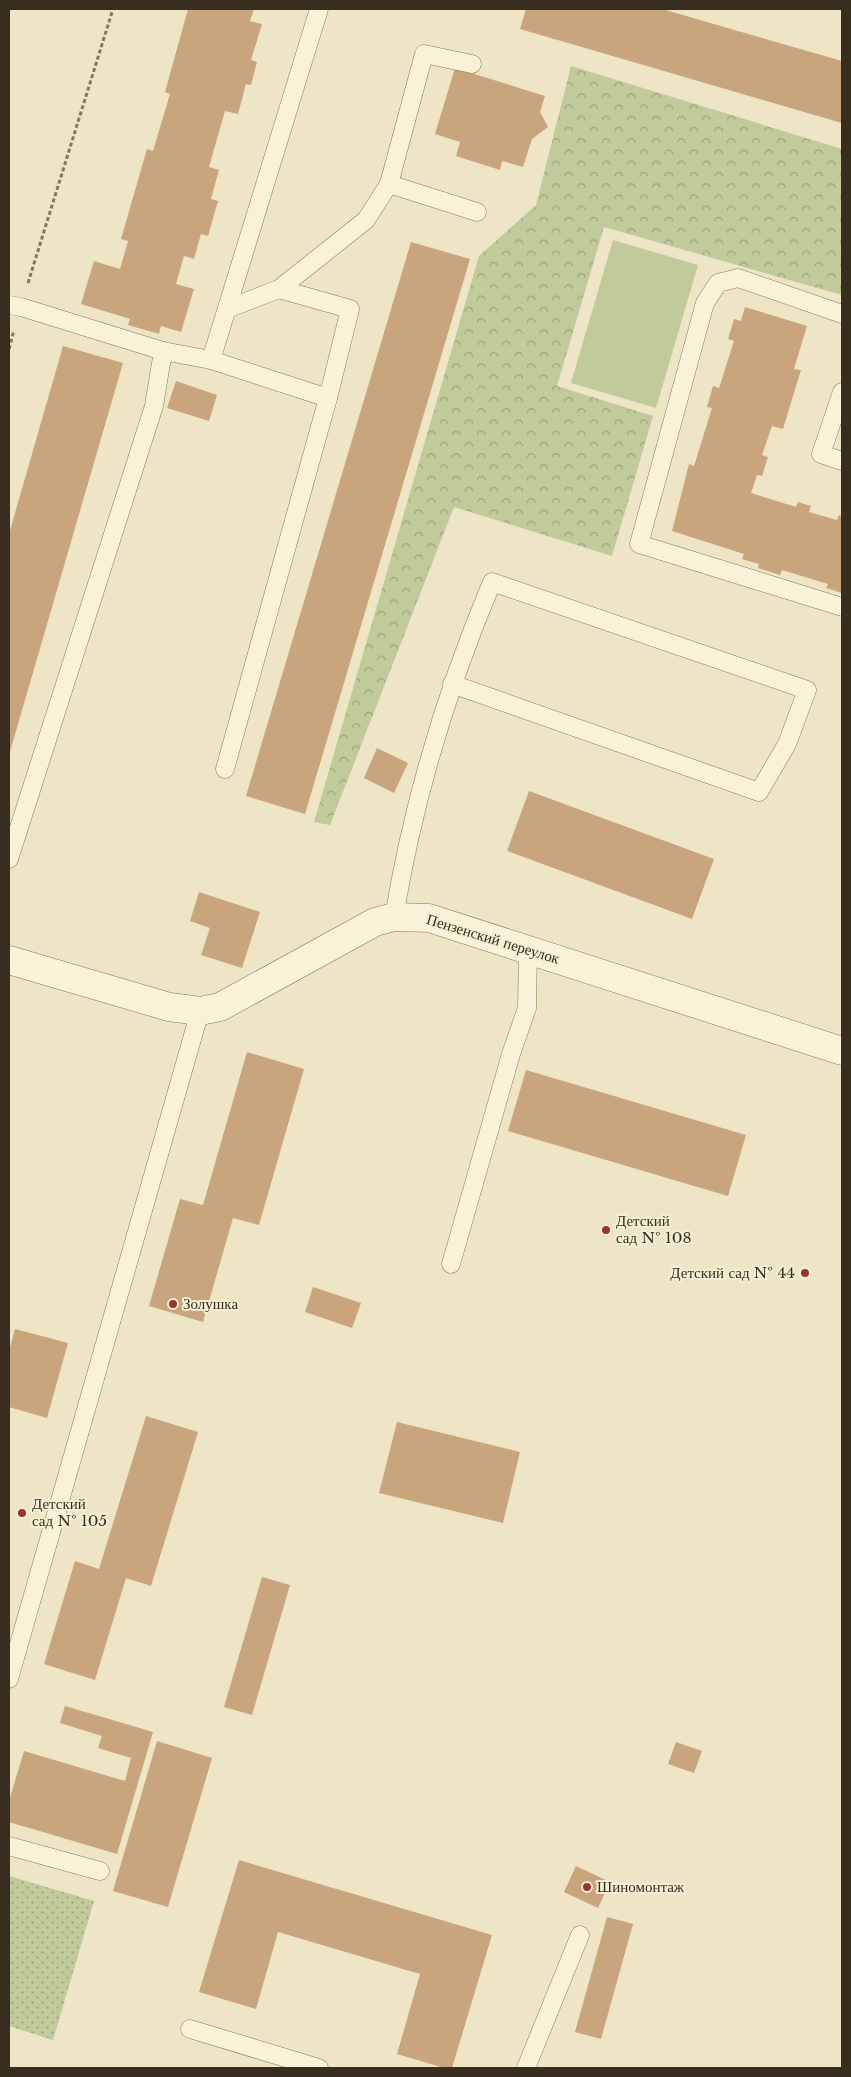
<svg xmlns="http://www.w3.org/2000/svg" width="851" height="2077" font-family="'Libre Baskerville',serif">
<defs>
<pattern id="forest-crowns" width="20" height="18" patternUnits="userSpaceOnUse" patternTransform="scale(1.25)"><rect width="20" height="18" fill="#c0ca9a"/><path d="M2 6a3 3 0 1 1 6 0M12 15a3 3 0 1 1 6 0" fill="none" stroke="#9da47d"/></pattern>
<pattern id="park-dots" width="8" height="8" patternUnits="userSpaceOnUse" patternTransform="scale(1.25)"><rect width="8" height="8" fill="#c0ca9a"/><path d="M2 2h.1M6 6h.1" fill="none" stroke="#9da47d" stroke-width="1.8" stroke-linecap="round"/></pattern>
</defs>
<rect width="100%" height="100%" fill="#ede5c6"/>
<polygon fill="#c0ca9a" points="613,240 698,265 656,408 571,383"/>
<polygon fill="url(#forest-crowns)" points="571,66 842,149 842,295 604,227 557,386 653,416 612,556 454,507 330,825 314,822 479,256 536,205"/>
<polygon fill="url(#park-dots)" points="9,1876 94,1901 53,2040 9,2026"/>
<g fill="#c9a57d">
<polygon points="188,9 254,9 250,21 262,24 251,60 257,62 251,85 246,84 238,114 225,111 209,167 219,170 211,199 218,201 208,236 201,234 194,259 184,256 176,284 194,289 181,332 161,326 159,334 128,325 130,319 81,304 94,261 120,269 128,241 121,239 147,149 153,151 170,94 165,92"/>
<polygon points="526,9 662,9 842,61 842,123 520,29"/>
<polygon points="455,68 545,96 540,112 548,127 532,139 523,167 502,161 500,170 456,156 460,142 435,134"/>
<polygon points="411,242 470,259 305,814 246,796"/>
<polygon points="745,307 807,326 794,369 801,370 783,429 772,426 762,455 768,457 762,476 757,475 751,493 796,507 798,502 811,506 809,512 837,520 839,515 842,516 842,593 826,588 828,584 782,570 780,575 758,568 759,564 742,559 744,554 672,531 689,464 694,466 712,408 707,407 713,386 719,388 734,341 728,339 734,319 741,321"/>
<polygon points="63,346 123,363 9,755 9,534"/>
<polygon points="176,381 217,395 209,421 167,408"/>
<polygon points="377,748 408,763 394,793 364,778"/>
<polygon points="529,791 714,859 692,919 507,851"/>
<polygon points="199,892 260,912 242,968 201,955 210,928 190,921"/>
<polygon points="247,1052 304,1069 259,1225 233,1218 203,1322 149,1306 180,1199 203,1205"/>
<polygon points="526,1070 746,1135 728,1196 508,1131"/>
<polygon points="313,1287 361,1303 352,1328 305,1312"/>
<polygon points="15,1329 68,1343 47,1418 9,1407 9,1351"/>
<polygon points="146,1416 198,1432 151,1586 126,1578 95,1680 44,1664 75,1561 99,1569"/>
<polygon points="397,1422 520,1452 503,1523 379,1493"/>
<polygon points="262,1577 290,1585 252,1715 224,1707"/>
<polygon points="65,1706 153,1732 117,1854 9,1822 9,1801 24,1751 125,1781 131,1758 98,1748 102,1736 60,1723"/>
<polygon points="157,1741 212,1758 168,1907 113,1891"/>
<polygon points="676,1742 702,1751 694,1773 668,1764"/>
<polygon points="239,1860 492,1935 452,2068 444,2068 397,2054 420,1974 278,1932 256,2009 199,1992"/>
<polygon points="576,1866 610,1882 598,1908 564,1892"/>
<polygon points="607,1917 633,1924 601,2039 575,2032"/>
</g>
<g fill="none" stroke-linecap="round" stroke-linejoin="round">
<defs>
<g id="lane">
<polyline points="389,184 477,212"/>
<polyline points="9,305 21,307 163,351 211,360 328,398"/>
<polyline points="227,309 279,289 366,220 389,184 424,54 472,64"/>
<polyline points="842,314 738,278 718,283 705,303 639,544 842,607"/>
<polyline points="211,360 319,9"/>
<polyline points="842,392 821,454 842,461"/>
<polyline points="225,769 328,398 350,309 279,289"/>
<polyline points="9,859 154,406 163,351"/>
<path d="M394,917C413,802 447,689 492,582L807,690L787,744L759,792L452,684"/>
<polyline points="451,1264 511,1054 527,1008 528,949"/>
<polyline points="9,1679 200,1011"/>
<polyline points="9,1846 100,1871"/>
<polyline points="190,2029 319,2068"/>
<polyline points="526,2068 580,1935"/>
</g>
<polyline id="street" points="9,960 169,1007 200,1011 220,1007 375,922 394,917 429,918 842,1051"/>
</defs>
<use href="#lane" stroke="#87775c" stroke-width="19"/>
<use href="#street" stroke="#87775c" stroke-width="29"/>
<g stroke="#87775c" stroke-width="3" stroke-dasharray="4 2.5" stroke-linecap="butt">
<polyline points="28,283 113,9"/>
<polyline points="9,349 14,330"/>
</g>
<use href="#lane" stroke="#f8f2d9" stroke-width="18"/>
<use href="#street" stroke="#f8f2d9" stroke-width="28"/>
</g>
<g fill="#94382f" stroke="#f4eed5" stroke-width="2">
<circle cx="606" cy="1230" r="5"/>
<circle cx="805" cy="1273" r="5"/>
<circle cx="173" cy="1304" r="5"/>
<circle cx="22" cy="1513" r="5"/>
<circle cx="587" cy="1887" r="5"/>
</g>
<g text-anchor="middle" stroke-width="4" stroke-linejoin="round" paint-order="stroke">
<g font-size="15" fill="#382e1f" stroke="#f4eed5">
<text transform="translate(493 939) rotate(17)" y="5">Пензенский переулок</text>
</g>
<g font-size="15" fill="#382e1f" stroke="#f4eed5" text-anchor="start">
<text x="616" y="1226">Детский<tspan x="616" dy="17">сад № 108</tspan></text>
<text x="795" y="1278" text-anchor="end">Детский сад № 44</text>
<text x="183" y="1309">Золушка</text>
<text x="32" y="1509">Детский<tspan x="32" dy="17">сад № 105</tspan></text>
<text x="597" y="1892">Шиномонтаж</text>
</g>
</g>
<rect width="851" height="2077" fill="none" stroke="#382e1f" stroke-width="20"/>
</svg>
